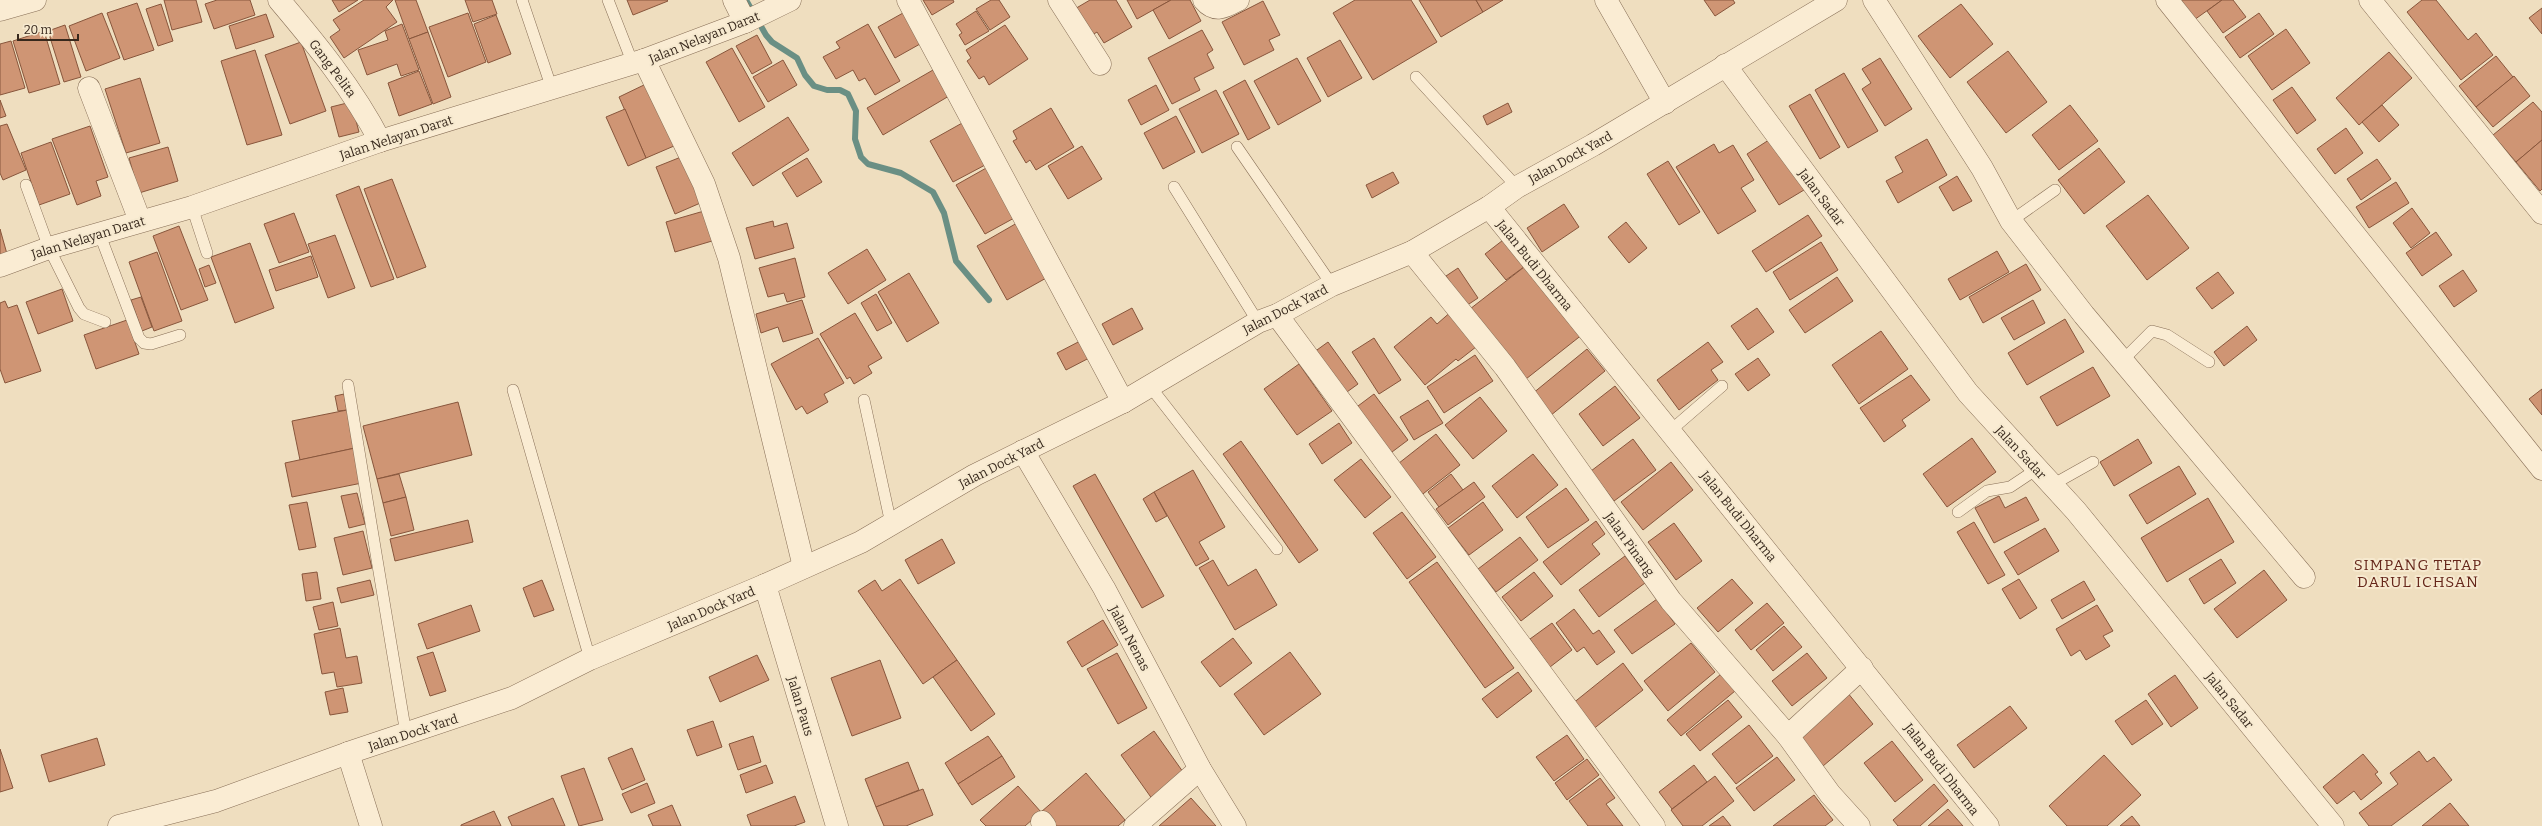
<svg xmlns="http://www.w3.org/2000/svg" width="2542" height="826" font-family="Bitter,serif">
<rect width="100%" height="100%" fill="#efdebf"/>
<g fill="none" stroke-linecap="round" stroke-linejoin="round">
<polyline stroke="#6a8f84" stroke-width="6" points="746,0 766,35 772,42 797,58 805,75 814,86 827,90 840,90 848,94 856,111 855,139 861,157 868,164 901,173 933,192 944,213 956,261 989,300"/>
</g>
<g fill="#cf9574" stroke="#88563c">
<polygon points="164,0 196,0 202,22 172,30"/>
<polygon points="217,0 250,0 255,15 214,29 205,4"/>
<polygon points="332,0 358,0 339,12"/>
<polygon points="364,0 393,0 386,7 397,22 344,58 330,37 340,30 333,20"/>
<polygon points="395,0 416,0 428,32 409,39"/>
<polygon points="465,0 492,0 497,14 473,22"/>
<polygon points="627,0 667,0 668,1 633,15"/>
<polygon points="923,0 953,0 954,2 932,15"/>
<polygon points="991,0 999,0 1010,17 990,30 976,9"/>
<polygon points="1090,0 1116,0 1132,27 1104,43 1097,32 1089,37 1073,10"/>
<polygon points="1127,0 1171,0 1137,19"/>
<polygon points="1171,0 1190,0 1201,21 1169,39 1153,10"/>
<polygon points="1355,0 1411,0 1437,42 1373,80 1333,13"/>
<polygon points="1419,0 1476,0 1483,12 1441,37"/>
<polygon points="1476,0 1503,0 1483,12"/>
<polygon points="1704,0 1733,0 1735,3 1715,16"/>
<polygon points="2182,0 2222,0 2194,20 2181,1"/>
<polygon points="2222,0 2233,0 2246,17 2223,33 2207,11"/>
<polygon points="2422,0 2436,0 2468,40 2476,33 2493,55 2461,80 2407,12"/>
<polygon points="1263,1 1280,35 1269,40 1274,50 1244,65 1222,22"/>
<polygon points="137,3 154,50 124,60 107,13"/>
<polygon points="161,4 173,41 158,46 146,9"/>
<polygon points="1961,4 1993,44 1950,78 1918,36"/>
<polygon points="2542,8 2542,34 2529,18"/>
<polygon points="976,11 989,31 965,45 959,35 962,33 956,24"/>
<polygon points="102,13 120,58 86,71 69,26"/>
<polygon points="468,13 486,62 448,77 429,27"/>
<polygon points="903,13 920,44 895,58 878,27"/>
<polygon points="2259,13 2274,34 2240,58 2225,37"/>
<polygon points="266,14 274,37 236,49 229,26"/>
<polygon points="496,15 511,54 488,63 474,24"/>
<polygon points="402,24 419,70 401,76 397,64 367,75 358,50 388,40 385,31"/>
<polygon points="868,24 900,81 875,95 865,78 859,81 853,70 836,79 823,57 840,48 836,42"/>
<polygon points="65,25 81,77 64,82 48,31"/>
<polygon points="1005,25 1028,59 989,85 984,76 979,79 967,61 971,58 966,50"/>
<polygon points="2286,29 2310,63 2272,90 2248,56"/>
<polygon points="1202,30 1213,50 1207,54 1214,68 1194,78 1200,90 1172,104 1148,58"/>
<polygon points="44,31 60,84 29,93 13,41"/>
<polygon points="428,32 451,97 433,104 409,39"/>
<polygon points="757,35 772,63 752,74 736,46"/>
<polygon points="1340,40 1362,78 1328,97 1307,58"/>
<polygon points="11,41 25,88 0,95 0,44"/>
<polygon points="301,42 326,111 290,124 265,55"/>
<polygon points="732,48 765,107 739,122 706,62"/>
<polygon points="255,50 282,135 247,145 221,61"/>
<polygon points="2008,51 2047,102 2006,133 1967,82"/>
<polygon points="2389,52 2412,78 2359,125 2336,98"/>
<polygon points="2496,56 2513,77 2476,107 2459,86"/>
<polygon points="1297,58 1321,101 1278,125 1254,81"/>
<polygon points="1880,58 1912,109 1885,126 1862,89 1871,83 1862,69"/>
<polygon points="783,60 797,85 768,102 753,77"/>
<polygon points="933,70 949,96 883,135 867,108"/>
<polygon points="419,71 432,104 399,116 388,83"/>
<polygon points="1844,73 1878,131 1848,148 1815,90"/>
<polygon points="2514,76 2530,96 2493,127 2476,107"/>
<polygon points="140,78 160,143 126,153 105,89"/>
<polygon points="1245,80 1270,128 1248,140 1223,92"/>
<polygon points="646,84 674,146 646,158 619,97"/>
<polygon points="1156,85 1169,110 1141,125 1128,100"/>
<polygon points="2292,87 2316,120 2297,134 2273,100"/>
<polygon points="1216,90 1239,134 1202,153 1179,109"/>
<polygon points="1810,94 1840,147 1820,159 1789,106"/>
<polygon points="0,100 6,116 0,118"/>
<polygon points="351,102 359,132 339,137 331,107"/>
<polygon points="2533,102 2542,112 2542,140 2516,162 2493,135"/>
<polygon points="1508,103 1512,112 1487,125 1483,116"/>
<polygon points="2070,105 2098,141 2059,170 2032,135"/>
<polygon points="2382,105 2399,125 2379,142 2362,122"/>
<polygon points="1051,108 1074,147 1036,170 1030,160 1026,163 1013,141 1017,139 1013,131"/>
<polygon points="625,109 646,158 628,166 606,117"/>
<polygon points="1176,116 1195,152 1163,169 1144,133"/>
<polygon points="788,117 809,150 753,186 732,153"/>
<polygon points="964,122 987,164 953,182 930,141"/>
<polygon points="7,124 26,170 3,180 0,173 0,126"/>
<polygon points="90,126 108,177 96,181 101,196 77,205 52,139"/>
<polygon points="2346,128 2363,153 2335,174 2317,149"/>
<polygon points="1772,138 1804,190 1779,205 1747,154"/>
<polygon points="1927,139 1947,175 1898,203 1886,181 1903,172 1895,157"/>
<polygon points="2542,140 2542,189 2540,191 2516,162"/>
<polygon points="51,142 70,194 39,205 21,153"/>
<polygon points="1714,144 1719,153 1733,145 1754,180 1741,188 1756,211 1718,234 1676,167"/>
<polygon points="1082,146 1102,179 1068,199 1048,166"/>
<polygon points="168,147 178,181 139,193 129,158"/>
<polygon points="2099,148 2125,182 2084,214 2058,180"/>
<polygon points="686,155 705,201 675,214 656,167"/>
<polygon points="807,158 822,182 797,197 782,173"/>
<polygon points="2377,159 2391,179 2361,200 2347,179"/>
<polygon points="1668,161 1700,212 1679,225 1647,174"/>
<polygon points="988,167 1016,217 985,234 956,185"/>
<polygon points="1393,172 1399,183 1372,198 1366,185"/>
<polygon points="1957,176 1972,201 1953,211 1939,187"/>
<polygon points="392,179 426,267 397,278 364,189"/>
<polygon points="2396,182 2409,203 2369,228 2356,207"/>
<polygon points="359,186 394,279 371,287 336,195"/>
<polygon points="2148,195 2189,248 2147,280 2106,226"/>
<polygon points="1564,204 1579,227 1542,252 1527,228"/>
<polygon points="2412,208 2430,233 2411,248 2393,223"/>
<polygon points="704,211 712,241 675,252 666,222"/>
<polygon points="294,213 309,252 279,263 264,224"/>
<polygon points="1808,215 1822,236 1766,272 1752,251"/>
<polygon points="773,221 774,227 787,223 794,248 755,259 746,228"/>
<polygon points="1626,222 1647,248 1629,263 1608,237"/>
<polygon points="1017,223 1048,277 1007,300 977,246"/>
<polygon points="179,226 208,300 181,310 153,236"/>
<polygon points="0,229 7,254 0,256"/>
<polygon points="2436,232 2452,255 2422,276 2406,253"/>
<polygon points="335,235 355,288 328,298 308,244"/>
<polygon points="1507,237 1528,264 1506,280 1485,254"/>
<polygon points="1821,242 1838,270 1790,300 1773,272"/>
<polygon points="250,243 274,308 235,323 211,257"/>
<polygon points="867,249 886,280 848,304 828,273"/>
<polygon points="1997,251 2009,272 1960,300 1948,279"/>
<polygon points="157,252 182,321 154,331 129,262"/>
<polygon points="311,256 318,277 276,291 269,270"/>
<polygon points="795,258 805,297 787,302 784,293 768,297 759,268"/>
<polygon points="1528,264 1583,334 1526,379 1470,309"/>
<polygon points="2026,264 2041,290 1983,323 1969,297"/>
<polygon points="209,265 216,283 205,287 199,269"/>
<polygon points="1458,268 1478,298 1466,306 1446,276"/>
<polygon points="2463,270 2477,291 2454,307 2439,286"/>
<polygon points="2218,272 2234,293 2212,309 2196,288"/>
<polygon points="909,273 939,323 907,342 878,292"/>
<polygon points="1837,277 1853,301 1805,333 1789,310"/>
<polygon points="62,289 73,321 38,334 26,302"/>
<polygon points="876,294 892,323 877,331 861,303"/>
<polygon points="141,297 152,327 142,331 131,300"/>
<polygon points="802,300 813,333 783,342 778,327 761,333 756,314"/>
<polygon points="2033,300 2045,323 2014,340 2001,318"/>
<polygon points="5,301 8,308 17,305 41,371 5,383 0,369 0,303"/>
<polygon points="1132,308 1143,329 1113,345 1102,324"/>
<polygon points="1757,308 1774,332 1748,350 1731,326"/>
<polygon points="1453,310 1481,343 1458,361 1456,359 1425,385 1394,347 1431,317 1437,324"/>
<polygon points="855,313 882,358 868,366 872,373 854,384 850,377 847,379 820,334"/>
<polygon points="2065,319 2084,352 2027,385 2008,353"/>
<polygon points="127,320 139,354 96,369 84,335"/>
<polygon points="2247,326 2257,340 2224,366 2214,352"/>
<polygon points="1881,331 1908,369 1859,404 1832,365"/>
<polygon points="818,338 844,383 824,394 828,402 807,414 802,406 796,410 771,364"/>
<polygon points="1374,338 1401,380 1379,394 1352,352"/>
<polygon points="1084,339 1093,356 1066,370 1057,353"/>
<polygon points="1328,342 1358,384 1340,397 1310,355"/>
<polygon points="1708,342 1723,362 1711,370 1718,380 1679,410 1657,380"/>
<polygon points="1587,349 1605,371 1550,416 1532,394"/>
<polygon points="1475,355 1493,381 1444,413 1427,387"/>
<polygon points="1758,358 1770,375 1748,391 1735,374"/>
<polygon points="1299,364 1332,411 1297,435 1264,389"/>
<polygon points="2093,367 2110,396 2057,426 2040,397"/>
<polygon points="1911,375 1930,400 1902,420 1906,426 1884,442 1860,408"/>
<polygon points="1615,386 1640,418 1603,446 1579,414"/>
<polygon points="2542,389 2542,415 2529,399"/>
<polygon points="344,394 347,410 338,411 335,396"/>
<polygon points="1374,394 1408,440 1384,458 1350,412"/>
<polygon points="1480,397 1507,431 1473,459 1445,425"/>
<polygon points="1428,400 1443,423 1414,440 1400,417"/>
<polygon points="458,402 472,455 377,479 363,426"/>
<polygon points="347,410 355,448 300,460 292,421"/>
<polygon points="1339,423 1352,443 1322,464 1309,444"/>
<polygon points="1436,434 1460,465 1419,497 1394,467"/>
<polygon points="1972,438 1996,472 1947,507 1923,474"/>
<polygon points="1633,439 1656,470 1614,501 1591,471"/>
<polygon points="2138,439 2152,463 2114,486 2100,462"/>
<polygon points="1241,441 1318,550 1299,563 1223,454"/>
<polygon points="355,448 362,483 292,497 285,463"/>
<polygon points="1533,454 1558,485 1517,518 1492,486"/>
<polygon points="1361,459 1391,497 1365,518 1334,480"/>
<polygon points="1671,462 1693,490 1643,530 1621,502"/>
<polygon points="2179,466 2196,494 2147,524 2129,495"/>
<polygon points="1193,470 1225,527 1199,542 1209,559 1196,566 1154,492"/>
<polygon points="399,474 406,497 383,503 377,479"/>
<polygon points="1095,474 1164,596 1142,608 1073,486"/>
<polygon points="1451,474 1463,490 1439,507 1428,492"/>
<polygon points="1474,482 1485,497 1448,525 1436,509"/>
<polygon points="1566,488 1589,520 1548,548 1526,517"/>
<polygon points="1154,492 1167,516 1156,522 1143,499"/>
<polygon points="357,493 365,524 349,528 341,496"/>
<polygon points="1999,496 2005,508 2026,497 2039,520 1994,543 1975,508"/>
<polygon points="406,497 414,530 391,536 383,503"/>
<polygon points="2208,498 2234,542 2167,582 2141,538"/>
<polygon points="307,502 316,547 299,550 289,505"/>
<polygon points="1483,502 1503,530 1469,555 1448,528"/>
<polygon points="1402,512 1436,557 1407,579 1373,533"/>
<polygon points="468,520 473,542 395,561 390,539"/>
<polygon points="1596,521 1605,534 1592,544 1600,554 1561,585 1543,562"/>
<polygon points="1974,522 2005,575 1988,584 1957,532"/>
<polygon points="1674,523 1702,561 1676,580 1648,542"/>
<polygon points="2045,528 2059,551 2018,575 2004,552"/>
<polygon points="363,531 372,568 343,575 334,538"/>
<polygon points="1520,537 1538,560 1496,592 1478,569"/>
<polygon points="942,539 955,563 918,584 905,560"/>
<polygon points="1625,556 1645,583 1599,617 1579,590"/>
<polygon points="2221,559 2236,583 2204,604 2189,579"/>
<polygon points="1213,560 1228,586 1256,569 1277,605 1235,630 1199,568"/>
<polygon points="1437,562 1514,668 1485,688 1409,582"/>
<polygon points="2264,570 2287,600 2237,638 2214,609"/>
<polygon points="317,572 321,599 306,601 302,574"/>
<polygon points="1534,572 1553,596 1521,621 1502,597"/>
<polygon points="900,579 957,660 923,684 858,591 875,580 882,591"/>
<polygon points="1732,579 1753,603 1718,632 1697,608"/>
<polygon points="2019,579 2037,608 2020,619 2002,589"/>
<polygon points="370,580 374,595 341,603 337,588"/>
<polygon points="542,580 554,610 534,617 523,588"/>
<polygon points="2084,581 2095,600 2062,619 2051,600"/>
<polygon points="1657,599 1675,624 1632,654 1614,630"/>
<polygon points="333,602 338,626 319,630 313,607"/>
<polygon points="1767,603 1784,623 1751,650 1735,630"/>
<polygon points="471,605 480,631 427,649 418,624"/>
<polygon points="2097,605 2113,631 2103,636 2110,646 2086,660 2080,650 2071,656 2056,629"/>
<polygon points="1574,609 1593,634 1599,630 1615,652 1597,665 1584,647 1577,652 1556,623"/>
<polygon points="1103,620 1118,645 1082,667 1067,642"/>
<polygon points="1552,623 1572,650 1550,667 1530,639"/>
<polygon points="1784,626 1802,647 1773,671 1756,650"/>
<polygon points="340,628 346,658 357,656 362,683 337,687 334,672 322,674 314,634"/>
<polygon points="1233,638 1252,663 1220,687 1201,662"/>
<polygon points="1691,643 1715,672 1668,711 1644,681"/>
<polygon points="433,652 446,691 430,696 417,657"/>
<polygon points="1290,652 1321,694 1264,735 1234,694"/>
<polygon points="1117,653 1147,708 1118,724 1087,669"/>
<polygon points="1807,653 1827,678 1792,706 1772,681"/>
<polygon points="757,655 769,680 720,702 709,677"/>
<polygon points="880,660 901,718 852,736 831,678"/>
<polygon points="957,660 995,714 971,731 933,677"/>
<polygon points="1623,663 1643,690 1592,730 1572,704"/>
<polygon points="1518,672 1532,691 1497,718 1482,699"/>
<polygon points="1721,674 1735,691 1681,736 1667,720"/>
<polygon points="2175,675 2198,708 2171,727 2148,694"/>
<polygon points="343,688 348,712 330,715 325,692"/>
<polygon points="1847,692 1873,724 1823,766 1796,734"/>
<polygon points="1728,700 1742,717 1700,751 1686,734"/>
<polygon points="2146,700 2163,724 2132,745 2115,721"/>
<polygon points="2010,706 2027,728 1974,768 1957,745"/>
<polygon points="713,721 722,747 697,756 687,730"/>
<polygon points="1749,725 1773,756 1736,784 1712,754"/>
<polygon points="1154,731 1188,779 1155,803 1121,755"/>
<polygon points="1567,735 1584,759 1554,781 1536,757"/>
<polygon points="753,736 761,762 738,770 729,744"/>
<polygon points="988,736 1002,756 958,784 945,763"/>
<polygon points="97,738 105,765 49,782 41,755"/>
<polygon points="1892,741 1923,780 1895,802 1864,763"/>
<polygon points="632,748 645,780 622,790 608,758"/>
<polygon points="0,749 13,788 0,792"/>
<polygon points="2419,751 2427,762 2434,757 2452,780 2391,826 2369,826 2359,813 2398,784 2390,773"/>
<polygon points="2363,754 2378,772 2375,774 2382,783 2361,800 2354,791 2337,804 2323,787"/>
<polygon points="2104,755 2141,795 2107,826 2067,826 2049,806"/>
<polygon points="1002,756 1015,777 972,805 958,784"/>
<polygon points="1777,757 1795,780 1754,811 1736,788"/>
<polygon points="1587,759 1599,775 1567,800 1555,783"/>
<polygon points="908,762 919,790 876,807 865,779"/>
<polygon points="766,765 773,783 746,793 740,775"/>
<polygon points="1694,765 1707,782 1672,809 1659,792"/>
<polygon points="584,768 603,820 579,826 561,776"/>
<polygon points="1086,773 1125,820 1118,826 1053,826 1041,812"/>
<polygon points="1715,776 1734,801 1702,826 1683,826 1671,810"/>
<polygon points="1600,778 1615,798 1606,804 1623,826 1588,826 1569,801"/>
<polygon points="647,783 655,803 631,813 622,794"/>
<polygon points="1934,784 1948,801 1920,826 1898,826 1893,820"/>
<polygon points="1018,786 1041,812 1025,826 986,826 980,820"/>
<polygon points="923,789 933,815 906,826 884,826 876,807"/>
<polygon points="1814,795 1833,820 1825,826 1773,826"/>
<polygon points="795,796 805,822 794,826 751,826 747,815"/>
<polygon points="553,798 565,826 512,826 508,817"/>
<polygon points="1191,798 1216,826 1159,826"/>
<polygon points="2450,803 2469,826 2422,826"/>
<polygon points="672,805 681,826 653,826 648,815"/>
<polygon points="1948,809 1963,826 1928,826"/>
<polygon points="494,811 501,826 461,826 461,825"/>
<polygon points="1723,816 1731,826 1709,826"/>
<polygon points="2132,816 2140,826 2120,826"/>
</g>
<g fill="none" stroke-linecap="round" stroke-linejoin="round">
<defs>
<g id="service">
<polyline points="522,0 552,89"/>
<polyline points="608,0 633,64"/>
<polyline points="1416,77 1517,187"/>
<polyline points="1237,147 1332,285"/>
<polyline points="26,185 49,248 79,308 84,314 105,322"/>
<polyline points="1174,187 1258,322"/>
<polyline points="192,207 207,253"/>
<polyline points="2011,221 2055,190"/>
<polyline points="100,235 139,338 144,343 151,344 180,335"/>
<polyline points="2123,360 2152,331 2167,335 2209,362"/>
<polyline points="348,385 406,734"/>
<polyline points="1149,385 1277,549"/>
<polyline points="513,390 590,659"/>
<polyline points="864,400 891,524"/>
<polyline points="1670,431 1722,386"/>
<polyline points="2052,485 2093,462"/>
<polyline points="1958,512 1987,491 2010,487 2037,469"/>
</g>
<g id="minor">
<path d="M279,0C317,45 353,89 380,141"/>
<polyline points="734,0 745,22"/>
<polyline points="908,0 1123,402"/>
<polyline points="1059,0 1100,64"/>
<path d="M1204,0C1215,13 1225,7 1238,0"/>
<polyline points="1606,0 1665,103"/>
<polyline points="1874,0 1982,168 2011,221 2084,315 2304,577"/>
<polyline points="2167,0 2542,469"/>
<polyline points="2370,0 2542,213"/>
<polyline points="0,10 35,0"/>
<polyline points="644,60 704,184 729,258 804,567"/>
<polyline points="1725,65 1968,393 2076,511 2333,826"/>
<polyline points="89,88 140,221"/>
<polyline points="1489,207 1988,826"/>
<polyline points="1412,252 1505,367 1671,601 1788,736 1830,794 1859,826"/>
<polyline points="0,266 49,248 192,207 380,141 644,60 745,22 790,0"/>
<polyline points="1277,315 1654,826"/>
<polyline points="1023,451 1104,588 1200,769 1235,826"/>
<polyline points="765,585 837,826"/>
<polyline points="1788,736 1862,668"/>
<polyline points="348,753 371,826"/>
<polyline points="1042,822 1045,826"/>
<polyline points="1135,826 1200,769"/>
</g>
<polyline id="tertiary" points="119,826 216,801 348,753 512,698 590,659 765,585 861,542 975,475 1123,402 1258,322 1277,315 1332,285 1412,252 1489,207 1517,187 1593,145 1836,0"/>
</defs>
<use href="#service" stroke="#886f57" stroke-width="12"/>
<use href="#minor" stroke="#886f57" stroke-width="23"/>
<use href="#tertiary" stroke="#886f57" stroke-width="23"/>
<use href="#service" stroke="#faecd3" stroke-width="11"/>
<use href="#minor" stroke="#faecd3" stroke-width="22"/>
<use href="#tertiary" stroke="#faecd3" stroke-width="22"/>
</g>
<g text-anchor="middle" stroke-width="4" stroke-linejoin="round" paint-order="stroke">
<g font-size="13" fill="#37281c" stroke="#f6e9cf">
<text transform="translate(704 37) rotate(-22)" y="5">Jalan Nelayan Darat</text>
<text transform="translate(333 68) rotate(53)" y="5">Gang Pelita</text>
<text transform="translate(396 137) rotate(-18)" y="5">Jalan Nelayan Darat</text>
<text transform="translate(1570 157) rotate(-29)" y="5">Jalan Dock Yard</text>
<text transform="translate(1822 197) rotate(53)" y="5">Jalan Sadar</text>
<text transform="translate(88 237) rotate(-17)" y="5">Jalan Nelayan Darat</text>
<text transform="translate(1535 265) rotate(51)" y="5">Jalan Budi Dharma</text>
<text transform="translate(1285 309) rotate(-27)" y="5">Jalan Dock Yard</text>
<text transform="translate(2021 452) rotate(47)" y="5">Jalan Sadar</text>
<text transform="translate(1001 463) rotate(-27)" y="5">Jalan Dock Yard</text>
<text transform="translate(1739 516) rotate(51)" y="5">Jalan Budi Dharma</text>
<text transform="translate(1630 544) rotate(54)" y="5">Jalan Pinang</text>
<text transform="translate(711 608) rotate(-23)" y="5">Jalan Dock Yard</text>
<text transform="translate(1130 638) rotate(62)" y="5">Jalan Nenas</text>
<text transform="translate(2230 700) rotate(51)" y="5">Jalan Sadar</text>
<text transform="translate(801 706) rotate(73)" y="5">Jalan Paus</text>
<text transform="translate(413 732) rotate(-18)" y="5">Jalan Dock Yard</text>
<text transform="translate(1942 769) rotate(52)" y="5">Jalan Budi Dharma</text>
</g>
<g font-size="15" letter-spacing="1" fill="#65261a" stroke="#f6e9cf">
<text x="2418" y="570">SIMPANG TETAP<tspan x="2418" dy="17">DARUL ICHSAN</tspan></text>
</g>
</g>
<path d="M18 34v6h60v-6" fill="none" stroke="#37281c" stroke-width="2"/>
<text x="24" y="34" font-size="12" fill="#37281c" stroke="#f6e9cf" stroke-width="3" paint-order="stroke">20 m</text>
</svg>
